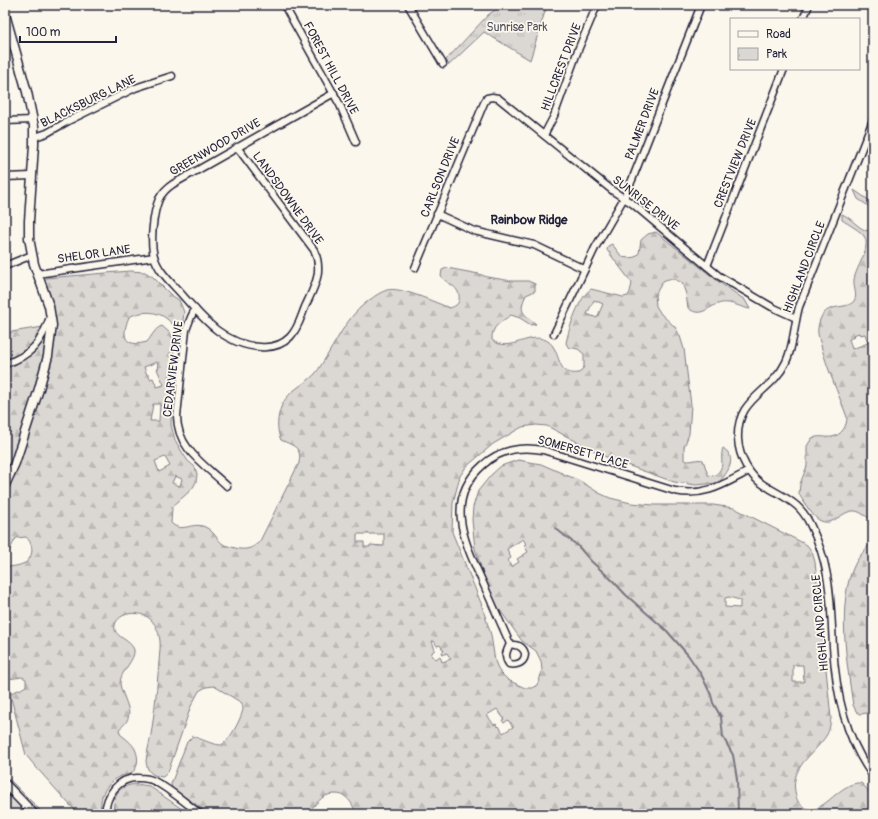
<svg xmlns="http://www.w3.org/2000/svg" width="878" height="819" font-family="Pangolin,sans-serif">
<defs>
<pattern id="forest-firs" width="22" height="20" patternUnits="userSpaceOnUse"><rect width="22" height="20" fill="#dbd8d3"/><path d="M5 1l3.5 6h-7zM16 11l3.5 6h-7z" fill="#bcb9b6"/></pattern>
<pattern id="park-tufts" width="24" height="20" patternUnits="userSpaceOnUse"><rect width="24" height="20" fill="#dbd8d3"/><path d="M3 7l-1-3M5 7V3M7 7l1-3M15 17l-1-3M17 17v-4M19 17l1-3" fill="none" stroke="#bcb9b6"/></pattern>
</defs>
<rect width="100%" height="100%" fill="#fbf7ec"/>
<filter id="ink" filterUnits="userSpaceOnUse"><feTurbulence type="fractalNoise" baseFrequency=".025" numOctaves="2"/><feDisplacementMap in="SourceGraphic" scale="8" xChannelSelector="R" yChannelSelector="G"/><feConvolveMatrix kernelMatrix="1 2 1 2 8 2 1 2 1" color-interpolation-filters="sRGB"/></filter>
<g filter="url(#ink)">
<g fill="url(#forest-firs)" stroke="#7e7d87" fill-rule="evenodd">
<polygon points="854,190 873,203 873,209 858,199"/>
<path d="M842,214C852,218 858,229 868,231L873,226V524C871,519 868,517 864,515C846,501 837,528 821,521C814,519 803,501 799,494L800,484L807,466V446L812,438C822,435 824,438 832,437C842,435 847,426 847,417C838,393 827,368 820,342C819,338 817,332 818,328C822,299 845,312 854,301C858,295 853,287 854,280C855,269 872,247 864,236C861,231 848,224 842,220ZM859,333L860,335L865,334L868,343L852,349L849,339L854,337L853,335Z"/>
<path d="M656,232L719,282L745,300L750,309C743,308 736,304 729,303C710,300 704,321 688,308L686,294L682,283C675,279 671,277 663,281L655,295L656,306L661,314L675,327L680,336L684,349L691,405L689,434L684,447V460C690,463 696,458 703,460L708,475L714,476C727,467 719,460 723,448C738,458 728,473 718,483L696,485L674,482L610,459L547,426L536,425L522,427L493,444L466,467L460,476L453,503L452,532L481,603L491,635L495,661L499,671L508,680L525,688H532L537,685L540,678L542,670L541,661L536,651L522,641L497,606L483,573L475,549L472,520L473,507L478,491L491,475L501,466L518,460L541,464L580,481L599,493L610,498L631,503L654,505H713L734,508L807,545L812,552L815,562L831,718C830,724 830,730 826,736C813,756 788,767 796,796C797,802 802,807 808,809C823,814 841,781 861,783C871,791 873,802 873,814H355C355,808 351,802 347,798C344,795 340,794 335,794C319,794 317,806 305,814H210L172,788L171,784L187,742L193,736C201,739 211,744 220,745C228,745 242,717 243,709C243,708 242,705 242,703L214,686L206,687L199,691L191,706L168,772L163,777C152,776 147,772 146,761C147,750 151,739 152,728C156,702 158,675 160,649C161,639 158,625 149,618C140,611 119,611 115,625C112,637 131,639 134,650C136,659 120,672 120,683C120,685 121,689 122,691C128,708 135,717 119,729L120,734C125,738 132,743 135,749C139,757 139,769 130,774C128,775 124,775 121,776C115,779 108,784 105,790C100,797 101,806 100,814H78L35,766L26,755L11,698V693L21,689L26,686V679L22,677L8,679L5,678V567C11,567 19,566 25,563C34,557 34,544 26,537L16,538L10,549L5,550V333L43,327C50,314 44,301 40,288L46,278L130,271L145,272L153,277L171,295L179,300L184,312L182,328L179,330C174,327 171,322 167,319C156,310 141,311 129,317C121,336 124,348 147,342C152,336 155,328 162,326L171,334L174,342L171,425L175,440L182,452L188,461L195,467L197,474L196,482L192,489L172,507L171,523C182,534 192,521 205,527C214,531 217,540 223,544C225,546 229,546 232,547C243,551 252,550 260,541L299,463C302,447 294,446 281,440C276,430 277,416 282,405C289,390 304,385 315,374C320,368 324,360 328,354C341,333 350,313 371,299C376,295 381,292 387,290C400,286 436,303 450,308C455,306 458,305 459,300C461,286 447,285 441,276L442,270L447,268L479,274L487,277L512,281H528L535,284V291L526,295C518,312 523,313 536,324L531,325L520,318L511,315C501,322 491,326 492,340C508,353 526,334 543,339C564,345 552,377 579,373L584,367V354L578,349L568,347L566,343C569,328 579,297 591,289L623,297L628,296L630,292L632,283L607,250L608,246L612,244L622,257L629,258L635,257L639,253L641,240L648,234ZM594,300L603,304L597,318L587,314ZM157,362L159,368L157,369L164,385L157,387L153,378L150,379L149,375H147L144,367ZM153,404H160L159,421H150ZM165,457L170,466L159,472L155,461ZM175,476L182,479L180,486L172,483ZM357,534H384V546L370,545V547H364V542H357ZM523,539L526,544L524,545L528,552L517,559L519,562L511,567L508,560L511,558L507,549ZM729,597L740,600V608L725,607V598ZM432,641H434L437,646L440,645L444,651L442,652L443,655L447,653L451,659L442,662L440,656L436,659L431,655L433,651L435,650ZM793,665H803L804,682H793ZM497,709L504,719L502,720L504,723L508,720L513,727L503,733L499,726L498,727L496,724L494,725L487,715Z"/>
<path d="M873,539V707L867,713L860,714L856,711L853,705C847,664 836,602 855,564C859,556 866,549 872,542Z"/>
<polygon points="5,775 44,814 5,814"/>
<path d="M137,784L149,786L189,814H113C114,795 116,786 137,784Z"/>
</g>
<polygon fill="url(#park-tufts)" stroke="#7e7d87" points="502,5 547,5 530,60 484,32 449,65 446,60 488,15"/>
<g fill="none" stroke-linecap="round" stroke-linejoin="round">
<polyline stroke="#787681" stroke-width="2" points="555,528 578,546 591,561 613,581 626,595 667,631 688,655 701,674 711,695 713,703 721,717 723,737 733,755 737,779 738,814"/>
<defs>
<g id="minor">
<polyline points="284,5 340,105 356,142"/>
<polyline points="408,5 443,64"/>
<polyline points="872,5 873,5"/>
<polyline points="803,19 809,5"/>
<path d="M873,120L799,307C794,325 794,345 786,362C771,394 736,397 738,439C739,457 749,476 764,485C775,492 787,497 797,506C807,515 812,528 817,540C831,574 831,611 833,647C836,693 845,738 873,776"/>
<polyline points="5,121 33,120"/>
<polyline points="544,135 554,116 578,50 597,5"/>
<polyline points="35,137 47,133 70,120 135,88 172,76"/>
<path d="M237,147L314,250C324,272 314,287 305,307C301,317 298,329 290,337C282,345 271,348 260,347C226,345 205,321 184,297C174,285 158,272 154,256C150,242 153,213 159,199C162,193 167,188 173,184L334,93"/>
<polyline points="5,177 32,176"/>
<polyline points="437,214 474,231 534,245 584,269"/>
<polyline points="5,266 32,255"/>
<polyline points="707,266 784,69"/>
<polyline points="415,268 484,103 487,98 492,97 498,98 613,191 633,204 685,248 719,276 772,307 796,318"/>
<polyline points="37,274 154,257"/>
<path d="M195,309L191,317L186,330L177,416C177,449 205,465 227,486"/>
<polyline points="554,334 595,248 624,198 632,180 701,5"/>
<path d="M5,364C32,355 41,343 50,317"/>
<path d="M510,644C513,645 517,645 519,646C530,652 525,667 509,664C504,657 506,652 510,644C501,624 492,603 483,583C465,543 443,500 483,465C499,450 521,446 543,450L675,491C705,497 724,484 749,471"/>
<path d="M105,814C106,795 118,777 139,778C144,778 150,779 154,781C171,790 186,803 200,814"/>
</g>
<g id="tertiary">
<polyline points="5,14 27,92 34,126 34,145 29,221 29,238 34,264 49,306 52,325 48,356 39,389 15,463 5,485"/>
<polyline points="5,784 34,814"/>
</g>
</defs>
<use href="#minor" stroke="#22223b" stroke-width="9"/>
<use href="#tertiary" stroke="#22223b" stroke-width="11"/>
<use href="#minor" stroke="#fbf7ec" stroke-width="6"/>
<use href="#tertiary" stroke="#fbf7ec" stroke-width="8"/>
</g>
</g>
<g text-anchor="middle" stroke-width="3.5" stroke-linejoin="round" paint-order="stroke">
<g font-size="12" fill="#505061" stroke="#fbf7ec">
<text x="517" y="31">Sunrise Park</text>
</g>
<g font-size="12" fill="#22223b" stroke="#fbf7ec">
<text transform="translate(561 67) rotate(-69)" y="4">HILLCREST DRIVE</text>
<text transform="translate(331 68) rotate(62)" y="4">FOREST HILL DRIVE</text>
<text transform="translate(88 101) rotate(-26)" y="4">BLACKSBURG LANE</text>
<text transform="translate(642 124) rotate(-69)" y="4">PALMER DRIVE</text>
<text transform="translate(215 147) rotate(-30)" y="4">GREENWOOD DRIVE</text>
<text transform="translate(735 163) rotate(-68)" y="4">CRESTVIEW DRIVE</text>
<text transform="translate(440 177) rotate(-68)" y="4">CARLSON DRIVE</text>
<text transform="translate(288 198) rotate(54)" y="4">LANDSDOWNE DRIVE</text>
<text transform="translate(646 203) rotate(38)" y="4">SUNRISE DRIVE</text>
<text transform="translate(94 254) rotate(-8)" y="4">SHELOR LANE</text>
<text transform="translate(804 267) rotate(-69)" y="4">HIGHLAND CIRCLE</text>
<text transform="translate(173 369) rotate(-83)" y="4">CEDARVIEW DRIVE</text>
<text transform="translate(583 452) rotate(16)" y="4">SOMERSET PLACE</text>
<text transform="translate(820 623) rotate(-95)" y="4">HIGHLAND CIRCLE</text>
</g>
<g font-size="13" font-weight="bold" fill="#22223b" stroke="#fbf7ec">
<text x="529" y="224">Rainbow Ridge</text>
</g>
</g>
<rect width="878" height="819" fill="none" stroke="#fbf7ec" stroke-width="20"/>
<rect x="10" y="10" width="858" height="799" fill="none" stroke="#22223b" stroke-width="1.5" filter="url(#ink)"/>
<rect x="730" y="18" width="130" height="52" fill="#fbf7ec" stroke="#a4a2a5"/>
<rect x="738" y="31" width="20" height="6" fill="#fbf7ec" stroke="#a4a2a5"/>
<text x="766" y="38" font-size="12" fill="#22223b">Road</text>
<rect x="738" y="48" width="20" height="12" fill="url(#park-tufts)" stroke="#a4a2a5"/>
<text x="766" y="58" font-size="12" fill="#22223b">Park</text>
<path d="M20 36v6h96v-6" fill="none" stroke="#22223b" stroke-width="2"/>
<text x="26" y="36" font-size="12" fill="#22223b" stroke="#fbf7ec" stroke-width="3" paint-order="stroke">100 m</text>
</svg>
